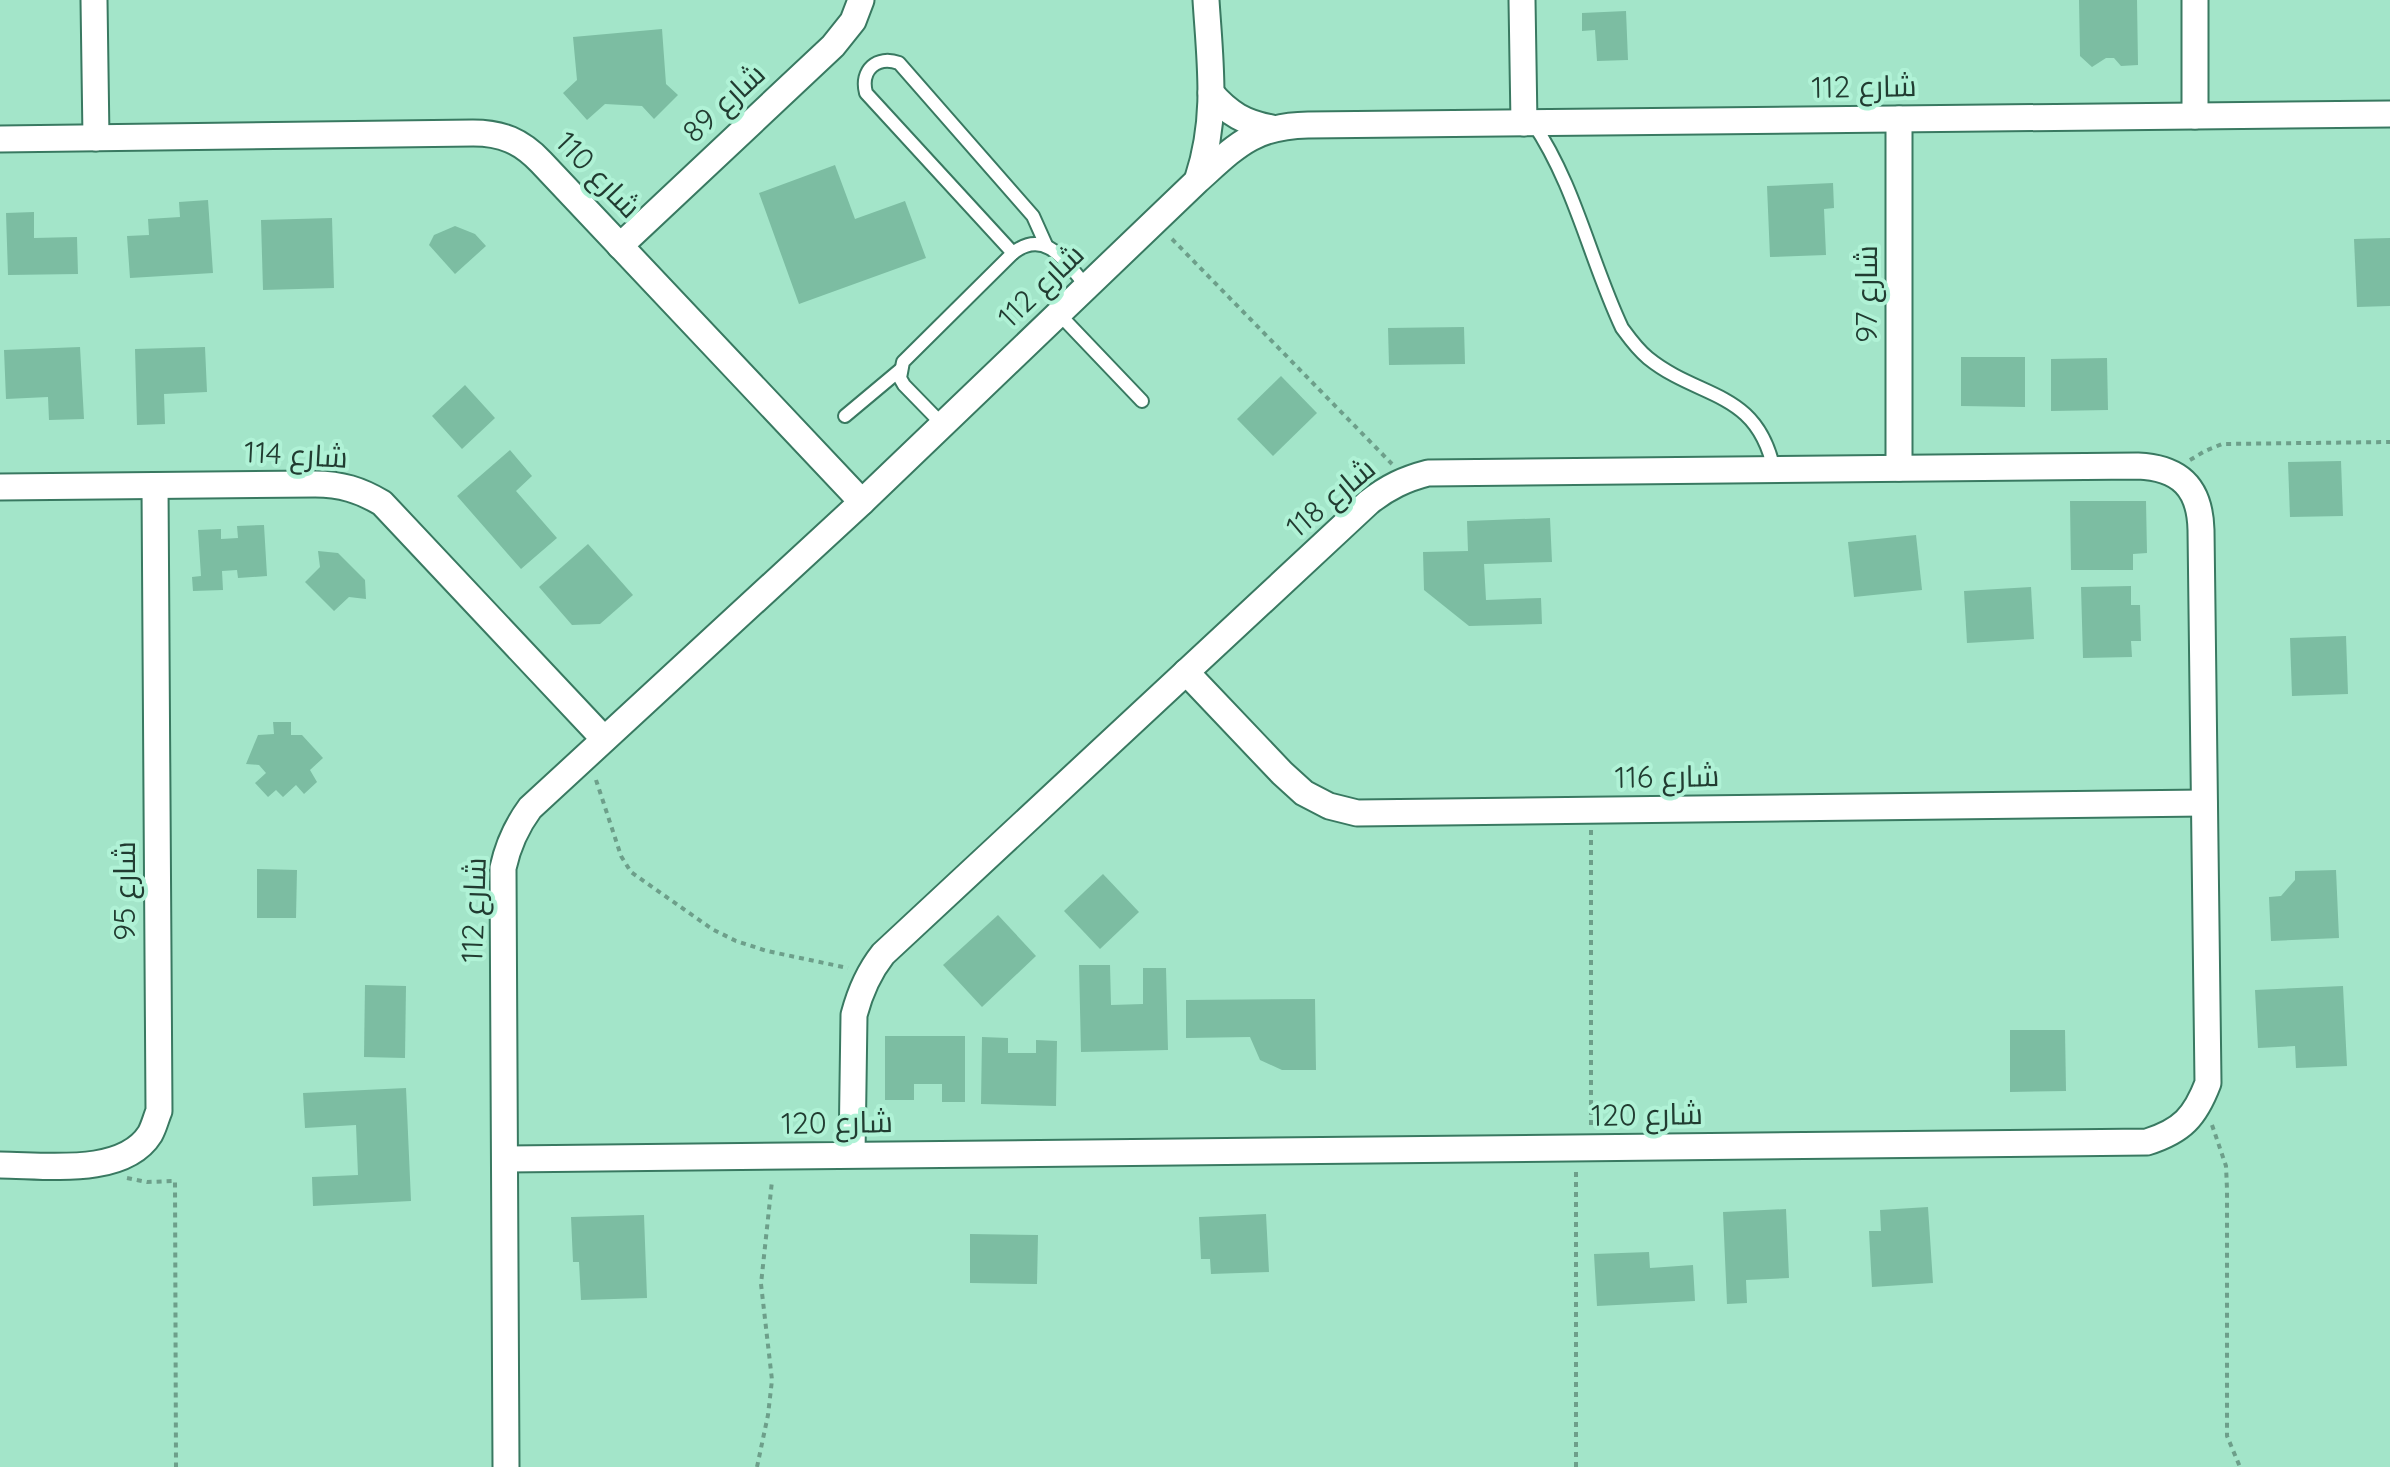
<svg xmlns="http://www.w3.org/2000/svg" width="2390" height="1467" font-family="Quicksand,Cairo,sans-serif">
<rect width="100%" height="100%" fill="#a3e5c9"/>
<g fill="#7cbda2">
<polygon points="2079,0 2137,0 2138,65 2121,66 2114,58 2106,58 2092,67 2080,56"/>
<polygon points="1626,11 1628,60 1597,61 1595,30 1582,31 1582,13"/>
<polygon points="662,29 666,84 678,95 654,119 642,106 605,104 587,120 563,93 577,80 573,37"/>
<polygon points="835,165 855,219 905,201 926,258 799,304 759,193"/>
<polygon points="1833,183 1834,208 1824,209 1826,255 1770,257 1767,186"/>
<polygon points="208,200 213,273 130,278 127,236 149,235 148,219 180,217 179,202"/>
<polygon points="34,212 34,238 77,237 78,274 8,275 6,213"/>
<polygon points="332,218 334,288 263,290 261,220"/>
<polygon points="455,226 475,234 486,246 455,274 429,245 434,235"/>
<polygon points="2390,238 2390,306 2357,307 2354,239"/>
<polygon points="1464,327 1465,364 1389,365 1388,328"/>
<polygon points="80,347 84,419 49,420 48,397 6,399 4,350"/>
<polygon points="205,347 207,392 164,394 165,424 137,425 135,349"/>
<polygon points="1961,357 2025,357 2025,407 1961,406"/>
<polygon points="2107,358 2108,410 2051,411 2051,359"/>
<polygon points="1281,376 1317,413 1273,456 1237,419"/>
<polygon points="465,385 495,418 462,449 432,416"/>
<polygon points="510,450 532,476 516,491 557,538 521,569 457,496"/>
<polygon points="2341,461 2343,516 2290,517 2288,462"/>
<polygon points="2070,501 2146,501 2147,553 2133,554 2133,570 2071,570"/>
<polygon points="1550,518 1552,562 1484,564 1486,600 1541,598 1542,624 1469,626 1424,590 1423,552 1468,551 1467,521"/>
<polygon points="264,525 267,576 238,578 237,570 222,571 223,590 193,591 192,577 201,576 198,530 221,529 221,539 238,538 237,526"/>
<polygon points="1916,535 1922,590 1854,597 1848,542"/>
<polygon points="588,544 633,595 600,624 572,625 539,587"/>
<polygon points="318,551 338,553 365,580 366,599 349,597 334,611 305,582 320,567"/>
<polygon points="2131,586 2131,605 2140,605 2141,641 2131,641 2132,657 2083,658 2081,587"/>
<polygon points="2031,587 2034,639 1967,643 1964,591"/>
<polygon points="2346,636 2348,694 2292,696 2290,638"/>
<polygon points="273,722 291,722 291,735 302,735 323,758 310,770 317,782 304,794 296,785 283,797 276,790 268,797 255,783 266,773 259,765 246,764 258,735 274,734"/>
<polygon points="257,869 297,870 296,918 257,918"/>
<polygon points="2336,870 2339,938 2271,941 2269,897 2281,896 2295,880 2295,871"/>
<polygon points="1103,874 1139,912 1100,949 1064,911"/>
<polygon points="998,915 1036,956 982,1007 943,965"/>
<polygon points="1079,965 1110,965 1111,1005 1143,1004 1143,968 1166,968 1168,1050 1081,1052"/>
<polygon points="365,985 406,986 405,1058 364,1057"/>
<polygon points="2343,986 2347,1066 2296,1068 2295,1046 2258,1048 2255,990"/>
<polygon points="1315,999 1316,1070 1282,1070 1260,1060 1250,1037 1186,1038 1186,1000"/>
<polygon points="2010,1030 2065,1030 2066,1091 2010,1092"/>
<polygon points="885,1036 965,1036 965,1102 942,1102 942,1084 914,1084 914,1100 885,1100"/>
<polygon points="982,1037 1008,1038 1008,1053 1036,1053 1036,1040 1057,1041 1056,1106 981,1104"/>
<polygon points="406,1088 411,1201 313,1206 312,1177 358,1175 356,1125 305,1128 303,1093"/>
<polygon points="1928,1207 1933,1283 1872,1287 1869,1231 1881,1231 1880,1210"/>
<polygon points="1786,1209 1789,1278 1746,1280 1747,1303 1727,1304 1723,1212"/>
<polygon points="1266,1214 1269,1272 1211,1274 1210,1259 1201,1259 1199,1217"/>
<polygon points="644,1215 647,1298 581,1300 579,1262 573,1262 571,1217"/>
<polygon points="970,1234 1038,1235 1037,1284 970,1283"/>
<polygon points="1649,1252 1650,1268 1693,1265 1695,1301 1597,1306 1594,1254"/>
</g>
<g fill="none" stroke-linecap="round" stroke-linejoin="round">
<defs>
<g id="service">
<path d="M1533,123C1575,185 1590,260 1622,328C1630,339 1637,349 1648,358C1700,400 1757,389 1774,470"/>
<path d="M1013,253L866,93C860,70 877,55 899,63L1033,216L1046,245"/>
<polyline points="1059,314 1142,401"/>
<polyline points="845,416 900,370"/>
<path d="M943,425L904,385L900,378L903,362L1013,253C1046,227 1067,264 1087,287"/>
</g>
<g id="minor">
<polyline points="94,0 96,138"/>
<polyline points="1522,0 1524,123"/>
<polyline points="2195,0 2195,116"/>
<path d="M1211,93C1229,114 1245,123 1272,128"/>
<polyline points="1899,119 1899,468"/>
<path d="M0,139L473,133C502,133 521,141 541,162L862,502"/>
<path d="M1198,178C1218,117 1210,63 1206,0"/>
<polyline points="620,246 833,46 853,21 861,0"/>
<path d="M0,487L315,484C341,484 360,490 382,503L604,739"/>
<polyline points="1186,672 1282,773 1304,793 1329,806 1357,813 2204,803"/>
<path d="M505,1159L2147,1142C2182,1131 2195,1117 2208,1083L2201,530C2200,488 2181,468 2138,466L1428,473C1405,479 1388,487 1369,502L883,954C868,973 860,992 854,1015L852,1155"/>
<path d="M0,1165C44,1165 123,1177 150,1134C154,1127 156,1118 159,1111L155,486"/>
<path d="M506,1467L503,868C508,845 516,827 530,808L862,502L1197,181C1236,146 1253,126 1308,125L2390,114"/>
</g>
</defs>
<use href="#service" stroke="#397961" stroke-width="16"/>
<use href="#minor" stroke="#397961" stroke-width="29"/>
<g stroke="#6d9f8a" stroke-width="4" stroke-dasharray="5 5" stroke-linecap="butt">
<polyline points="1172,239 1392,464"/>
<polyline points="2190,460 2205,451 2222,444 2390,442"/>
<polyline points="596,780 621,856 631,872 712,929 736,941 767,951 848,968"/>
<polyline points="1591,830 1591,1126"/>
<polyline points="2212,1125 2226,1166 2227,1189 2227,1436 2240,1467"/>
<polyline points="127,1178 147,1182 175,1181 176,1467"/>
<polyline points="757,1467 768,1415 772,1380 761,1284 772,1181"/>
<polyline points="1576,1467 1576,1172"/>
</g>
<use href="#service" stroke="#fff" stroke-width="12"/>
<use href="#minor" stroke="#fff" stroke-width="25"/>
</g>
<g text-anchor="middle" stroke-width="8" stroke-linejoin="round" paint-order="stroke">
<g font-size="30" fill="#213c31" stroke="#b0f2d6">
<text transform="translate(1864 87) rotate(-1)" y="10">شارع 112</text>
<text transform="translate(724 103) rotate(-43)" y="10">شارع 89</text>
<text transform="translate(598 175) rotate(46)" y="10">شارع 110</text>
<text transform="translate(1041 286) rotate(-44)" y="10">شارع 112</text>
<text transform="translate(1867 294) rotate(-90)" y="10">شارع 97</text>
<text transform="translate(296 455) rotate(3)" y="10">شارع 114</text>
<text transform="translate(1331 498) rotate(-40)" y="10">شارع 118</text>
<text transform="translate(1667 777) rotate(-1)" y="10">شارع 116</text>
<text transform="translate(125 891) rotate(-90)" y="10">شارع 95</text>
<text transform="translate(474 910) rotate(-88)" y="10">شارع 112</text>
<text transform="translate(1647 1115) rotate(-1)" y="10">شارع 120</text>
<text transform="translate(837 1123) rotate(-1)" y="10">شارع 120</text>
</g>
</g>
</svg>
